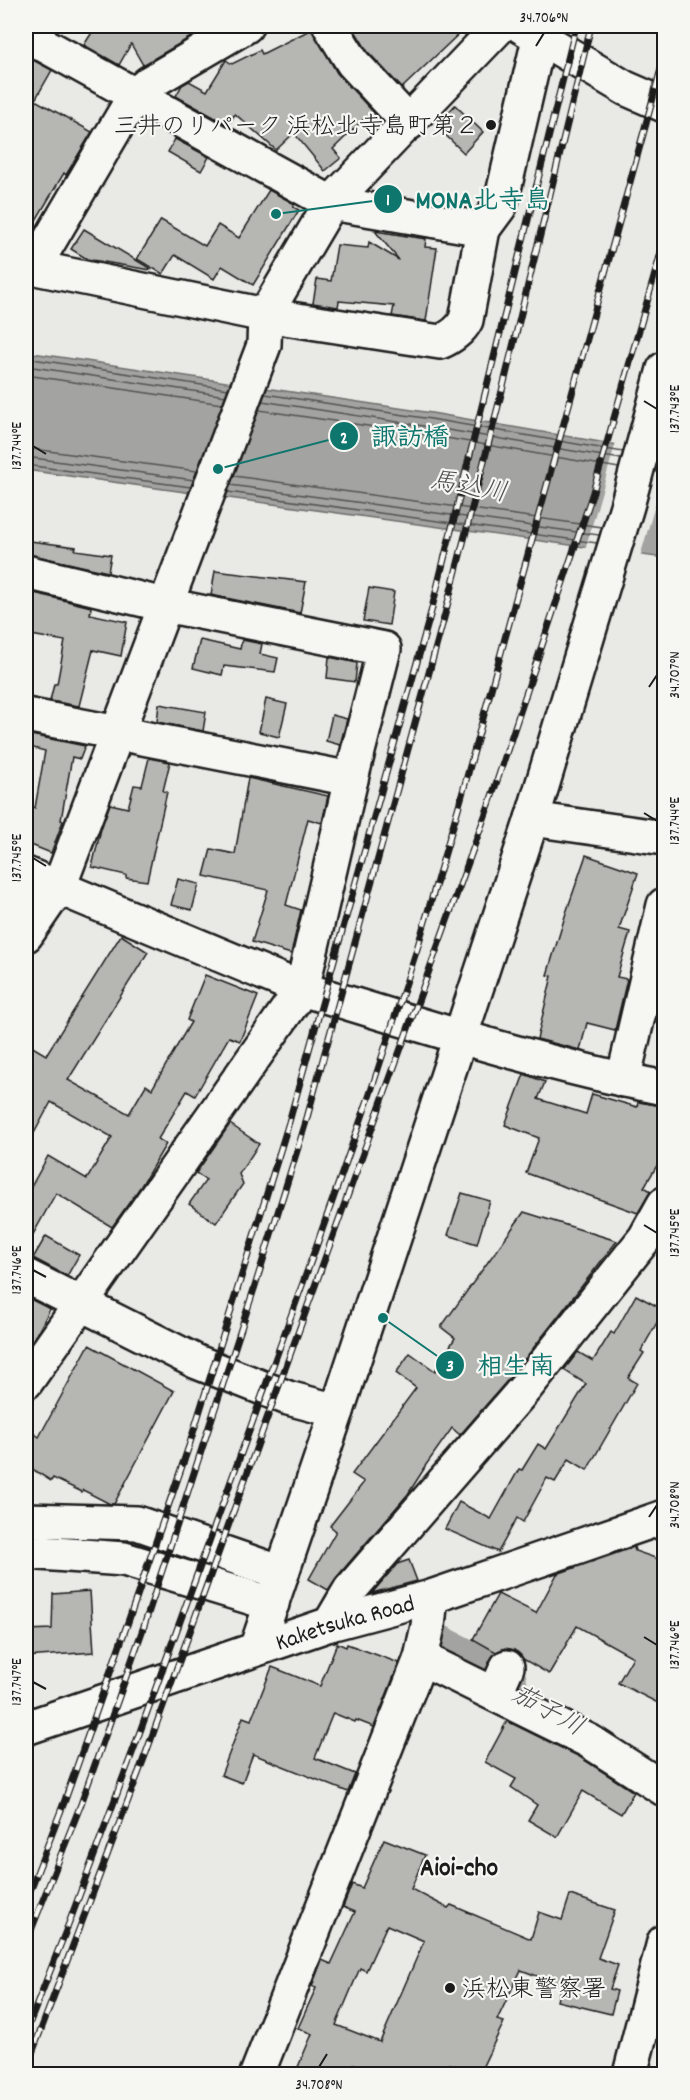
<svg xmlns="http://www.w3.org/2000/svg" width="690" height="2100" font-family="Dekko,'Klee One',sans-serif">
<rect width="100%" height="100%" fill="#e9e9e5"/>
<filter id="ink" filterUnits="userSpaceOnUse"><feTurbulence type="fractalNoise" baseFrequency=".0167" numOctaves="2"/><feDisplacementMap in="SourceGraphic" scale="12" xChannelSelector="R" yChannelSelector="G"/><feConvolveMatrix kernelMatrix="1 2 1 2 8 2 1 2 1" color-interpolation-filters="sRGB"/></filter>
<g filter="url(#ink)">
<polygon fill="#a3a3a1" stroke="#6d6d6c" stroke-width="1.5" points="26,352 432,413 664,453 664,558 26,470"/>
<polygon fill="#e9e9e5" points="616,442 664,450 664,474 640,557 585,550"/>
<g fill="none" stroke-linecap="round" stroke-linejoin="round">
<g stroke="#525251" stroke-width="1.5">
<polyline points="26,358 228,389"/>
<polyline points="26,366 226,396"/>
<polyline points="26,375 222,404"/>
<polyline points="265,394 431,419 623,452"/>
<polyline points="262,401 430,427 621,459"/>
<polyline points="259,410 429,435 619,468"/>
<polyline points="26,448 197,471"/>
<polyline points="26,457 194,480"/>
<polyline points="26,465 191,487"/>
<polyline points="234,476 602,527"/>
<polyline points="230,485 599,535"/>
<polyline points="228,492 597,543"/>
</g>
<g stroke="#a3a3a1" stroke-width="46">
<polyline points="69,1539 134,1544 224,1568 248,1580"/>
<polyline points="433,1645 504,1682"/>
</g>
</g>
<g fill="#b6b6b3" stroke="#1c1c1c" stroke-width="1.5" fill-rule="evenodd">
<polygon points="96,26 210,26 143,65 131,44 119,65 84,45"/>
<polygon points="352,26 467,26 402,88 368,52"/>
<polygon points="312,29 337,73 376,115 368,123 364,119 333,149 341,158 325,171 294,133 276,150 235,114 228,125 176,96 182,85 189,81 207,91 226,60 232,64 260,50 262,54"/>
<polygon points="33,60 52,70 35,100 92,132 66,175 64,173 26,237 26,73"/>
<polygon points="455,105 483,132 464,153 436,126"/>
<polygon points="175,139 209,157 201,171 168,152"/>
<polygon points="269,190 295,204 293,207 299,210 253,285 222,266 214,279 175,255 163,274 137,259 161,220 205,246 218,225 239,238"/>
<polygon points="84,229 151,269 150,270 87,259 71,249"/>
<polygon points="375,231 426,239 425,247 437,248 426,321 392,316 394,306 339,301 338,307 313,303 317,279 331,281 337,245 368,248 369,242 399,260"/>
<polygon points="30,541 76,547 75,550 111,555 108,572 28,554"/>
<polygon points="215,571 306,582 300,613 211,595"/>
<polygon points="369,588 394,592 389,625 363,621"/>
<polygon points="26,591 91,607 90,614 127,622 121,656 93,650 79,706 50,701 54,684 57,684 65,641 26,634"/>
<polygon points="200,640 240,649 242,640 262,644 260,654 278,658 275,672 224,666 222,675 193,668"/>
<polygon points="329,657 357,663 355,682 327,678"/>
<polygon points="266,699 287,704 279,737 259,732"/>
<polygon points="159,704 206,712 203,731 157,722"/>
<polygon points="332,715 347,719 340,745 326,741"/>
<polygon points="26,734 85,746 80,759 72,757 61,820 63,821 51,853 26,843 26,804 35,808 45,751 26,746"/>
<polygon points="149,758 170,762 163,791 167,792 147,881 126,878 126,875 92,867 101,829 110,804 128,808 134,785 142,786"/>
<polygon points="248,778 328,796 322,823 308,819 286,905 301,910 291,954 252,942 268,890 204,876 211,849 235,854"/>
<polygon points="586,855 638,873 619,929 630,932 617,977 627,979 615,1030 587,1023 580,1050 537,1039 552,976 547,975 566,913"/>
<polygon points="178,879 199,884 192,910 171,905"/>
<polygon points="121,935 148,952 68,1080 129,1114 146,1085 152,1089 191,1022 187,1020 205,975 258,996 240,1041 229,1037 195,1096 187,1091 158,1139 166,1144 141,1186 112,1227 56,1193 26,1247 26,1196 48,1156 87,1179 112,1137 51,1102 26,1148 26,1043 46,1055"/>
<polygon points="524,1074 545,1082 538,1099 586,1114 592,1094 637,1107 638,1102 664,1106 664,1154 644,1187 651,1191 638,1213 526,1173 539,1138 505,1125"/>
<polygon points="230,1124 259,1144 239,1174 243,1184 216,1223 189,1204 206,1180 196,1173"/>
<polygon points="462,1193 490,1201 477,1244 448,1235"/>
<polygon points="524,1212 617,1241 513,1374 460,1435 452,1428 423,1469 424,1469 408,1494 336,1578 328,1590 309,1579 336,1531 330,1526 364,1482 352,1474 416,1388 396,1373 410,1353 435,1371 455,1338 441,1327"/>
<polygon points="46,1236 79,1255 67,1276 33,1258"/>
<polygon points="636,1295 664,1310 641,1351 644,1353 628,1378 637,1383 587,1470 569,1459 555,1482 547,1478 523,1522 517,1518 498,1552 445,1529 459,1502 491,1519 519,1469 522,1470 538,1444 546,1449 586,1384 564,1370 578,1352 593,1361 611,1332 614,1334"/>
<polygon points="26,1297 50,1309 39,1330 26,1350"/>
<polygon points="89,1345 174,1391 114,1504 110,1504 83,1490 82,1492 53,1478 51,1481 26,1465 26,1428 39,1437"/>
<polygon points="634,1547 635,1551 664,1561 664,1706 618,1683 633,1657 577,1626 549,1674 523,1659 514,1650 505,1648 496,1652 473,1639 498,1594 536,1613 557,1574"/>
<polygon points="409,1560 417,1581 372,1593 397,1564"/>
<polygon points="90,1591 94,1652 26,1657 26,1630 52,1629 53,1594"/>
<polygon points="337,1643 346,1647 347,1644 399,1663 374,1727 356,1720 355,1722 333,1713 315,1758 355,1774 348,1792 253,1754 242,1783 221,1775 243,1717 251,1720 272,1667 320,1686"/>
<polygon points="507,1721 580,1757 634,1792 621,1814 583,1791 557,1837 528,1820 537,1805 511,1787 516,1779 485,1762"/>
<path d="M384,1839L425,1855L411,1889L448,1908L451,1905L531,1939L539,1912L562,1920L570,1895L615,1910L598,1958L618,1965L610,1989L617,1991L611,2014L557,2001L561,1985L521,1970L497,2020L504,2022L479,2074L450,2064L445,2074H384L354,2064L349,2074H295L312,2034L298,2028L316,1988L312,1986L322,1960L331,1964L355,1912L343,1907L352,1884L362,1888ZM387,1925L424,1941L380,2042L336,2025L360,1968L366,1971Z"/>
</g>
<g fill="none" stroke-linecap="round" stroke-linejoin="round">
<defs>
<g id="minor">
<polyline points="330,26 353,63 409,123"/>
<polyline points="521,26 625,88 664,105"/>
<polyline points="26,35 331,203 483,229 500,206 502,198 542,26"/>
<path d="M26,266L265,315L440,342C450,338 461,330 466,320L483,229"/>
<polyline points="34,267 135,95 149,83 246,26"/>
<polyline points="26,572 165,605 384,649 351,779 302,989 26,874"/>
<polyline points="26,715 351,779"/>
<polyline points="532,819 664,838"/>
<polyline points="26,935 59,887 264,345 265,315 331,203 500,26"/>
<polyline points="623,1080 664,905"/>
<polyline points="26,1276 197,1362 288,1398 337,1411"/>
<path d="M26,1382L302,989C421,1025 541,1064 664,1088"/>
<polyline points="26,1520 137,1523 282,1573"/>
<polyline points="26,1552 124,1559 272,1604"/>
<polyline points="330,1624 350,1590 527,1386 645,1238 664,1204"/>
<polyline points="256,1649 337,1411 532,819 627,506 664,369"/>
<polyline points="421,1658 589,1741 664,1789"/>
<polyline points="495,1694 507,1667"/>
<polyline points="257,2074 421,1658 428,1626 431,1597"/>
</g>
<g id="highway">
<path id="s1" d="M26,1728L330,1624L431,1597L664,1517"/>
<polyline points="630,2074 664,1942"/>
</g>
</defs>
<use href="#minor" stroke="#1c1c1c" stroke-width="38"/>
<use href="#highway" stroke="#1c1c1c" stroke-width="38"/>
<use href="#minor" stroke="#f6f6f2" stroke-width="33"/>
<use href="#highway" stroke="#f6f6f2" stroke-width="33"/>
<defs>
<g id="rail">
<polyline points="26,1901 65,1800 128,1622 189,1446 289,1122 431,612 576,26"/>
<polyline points="26,1943 81,1804 144,1626 255,1286 305,1125 445,614 505,379 591,26"/>
<polyline points="26,2032 69,1923 134,1748 316,1247 370,1094 417,949 462,795 664,58"/>
<polyline points="26,2069 146,1753 490,802 593,492 664,242"/>
</g>
</defs>
<use href="#rail" stroke="#1c1c1c" stroke-width="7"/>
<use href="#rail" stroke="#f6f6f2" stroke-width="4.5" stroke-dasharray="14" stroke-linecap="butt"/>
</g>
</g>
<path fill="none" stroke="#1c1c1c" stroke-width="2" d="M536,46L544,33M644,401L657,409M33,446L46,454M649,687L657,675M644,813L657,821M33,858L46,866M644,1225L657,1233M33,1270L46,1277M649,1517L657,1505M644,1637L657,1645M33,1682L46,1689M319,2067L327,2054"/>
<g fill="#1c1c1c" stroke="#f6f6f2" stroke-width="2">
<circle cx="491" cy="125" r="6"/>
<circle cx="450" cy="1988" r="6"/>
</g>
<g text-anchor="middle" stroke-width="4.5" stroke-linejoin="round" paint-order="stroke">
<g font-size="24" fill="#1c1c1c" stroke="#f6f6f2" text-anchor="end">
<text x="479" y="133">三井のリパーク 浜松北寺島町第２</text>
<text x="462" y="1996" text-anchor="start">浜松東警察署</text>
</g>
<g font-size="24" fill="#1c1c1c" stroke="#f6f6f2">
<text dy="8" stroke="none"><textPath href="#s1" startOffset="336">Kaketsuka Road</textPath></text>
</g>
<g font-size="26" font-style="italic" fill="#525251" stroke="#f6f6f2">
<text transform="translate(469 485) rotate(10)" y="9">馬込川</text>
<text transform="translate(549 1709) rotate(29)" y="9">茄子川</text>
</g>
<g font-size="26" font-weight="bold" fill="#1c1c1c" stroke="#f6f6f2">
<text x="459" y="1875">Aioi-cho</text>
</g>
</g>
<path fill="none" stroke="#0f766e" stroke-width="2" d="M276 214L388 199M218 469L344 436M383 1318L450 1365"/>
<g fill="#0f766e" stroke="#f6f6f2" stroke-width="2">
<circle cx="276" cy="214" r="6"/>
<circle cx="218" cy="469" r="6"/>
<circle cx="383" cy="1318" r="6"/>
<circle cx="388" cy="199" r="15"/>
<circle cx="344" cy="436" r="15"/>
<circle cx="450" cy="1365" r="15"/>
</g>
<g font-size="18" text-anchor="middle" font-weight="bold" fill="#fff">
<text x="388" y="205">1</text>
<text x="344" y="443">2</text>
<text x="450" y="1371">3</text>
</g>
<g font-size="26" text-anchor="middle" font-weight="bold" fill="#0f766e" stroke="#f6f6f2" stroke-width="4.5" stroke-linejoin="round" paint-order="stroke">
<text x="483" y="208">MONA北寺島</text>
<text x="410" y="445">諏訪橋</text>
<text x="516" y="1374">相生南</text>
</g>
<rect width="690" height="2100" fill="none" stroke="#f6f6f2" stroke-width="66"/>
<rect x="33" y="33" width="624" height="2034" fill="none" stroke="#1c1c1c" stroke-width="2"/>
<g font-size="15" text-anchor="middle" fill="#1c1c1c">
<text x="544" y="22">34.706°N</text>
<text transform="translate(674 409) rotate(-90)" y="5">137.743°E</text>
<text transform="translate(16 446) rotate(-90)" y="5">137.744°E</text>
<text transform="translate(674 675) rotate(-90)" y="5">34.707°N</text>
<text transform="translate(674 821) rotate(-90)" y="5">137.744°E</text>
<text transform="translate(16 858) rotate(-90)" y="5">137.745°E</text>
<text transform="translate(674 1233) rotate(-90)" y="5">137.745°E</text>
<text transform="translate(16 1270) rotate(-90)" y="5">137.746°E</text>
<text transform="translate(674 1505) rotate(-90)" y="5">34.708°N</text>
<text transform="translate(674 1645) rotate(-90)" y="5">137.746°E</text>
<text transform="translate(16 1682) rotate(-90)" y="5">137.747°E</text>
<text x="319" y="2089">34.708°N</text>
</g>
</svg>
